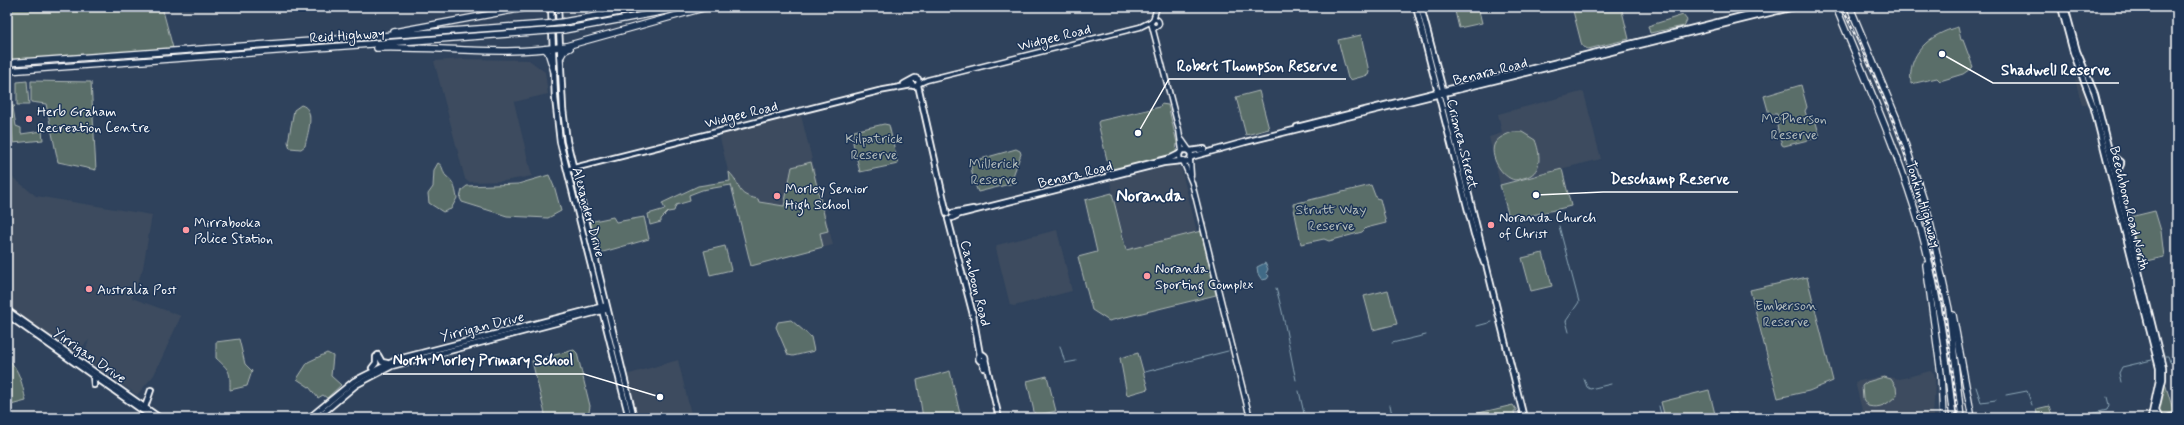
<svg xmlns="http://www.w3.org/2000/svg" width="2184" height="425" font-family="Mynerve,sans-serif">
<rect width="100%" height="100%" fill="#2f425c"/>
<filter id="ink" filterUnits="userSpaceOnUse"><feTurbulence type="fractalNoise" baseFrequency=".025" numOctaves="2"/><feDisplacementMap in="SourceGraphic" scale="8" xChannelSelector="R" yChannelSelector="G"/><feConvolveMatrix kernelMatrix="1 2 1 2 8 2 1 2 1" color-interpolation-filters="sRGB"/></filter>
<g filter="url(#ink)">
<g fill="#3c4b5f">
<polygon points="463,59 529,60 545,72 548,94 514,102 532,176 504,181 468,182 465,179 434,61"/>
<polygon points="2079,79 2082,80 2090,103 2082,105 2075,80"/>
<polygon points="1581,92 1584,93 1601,159 1500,184 1489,137 1502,133 1498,114"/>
<polygon points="801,115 833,245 751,266 720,138 722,135"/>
<polygon points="1175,165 1181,168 1197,232 1127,250 1110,181"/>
<polygon points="7,173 36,196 152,215 143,268 132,298 181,316 154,375 137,395 83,358 89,340 76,353 73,353 7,306"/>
<polygon points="1057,230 1072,291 1014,306 1010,305 996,249 997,245"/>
<polygon points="678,360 692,418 637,418 627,376 629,374"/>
<polygon points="1930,371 1934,373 1935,381 1933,418 1864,418 1855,382 1882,376 1900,379"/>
</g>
<g fill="#5a6e69" stroke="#acb6b4">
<polygon points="7,7 162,7 173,48 7,61"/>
<polygon points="1454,7 1478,7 1482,23 1459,28"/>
<polygon points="1572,7 1621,7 1629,39 1588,49 1582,46"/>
<polygon points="1683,15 1687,20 1684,26 1650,33 1648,26"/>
<path d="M1958,27L1961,40H1963L1973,67L1963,74L1940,81L1937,78L1911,84C1907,53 1930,34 1958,27Z"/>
<polygon points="1361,35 1369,72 1368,75 1350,80 1348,78 1338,40"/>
<polygon points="27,81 29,105 17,105 17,82"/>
<polygon points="31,81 91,82 96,170 58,162 46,104 31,102"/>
<polygon points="1801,85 1807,107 1805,111 1807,117 1815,119 1820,137 1784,146 1782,145 1777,126 1779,122 1777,114 1769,114 1764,96"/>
<polygon points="1259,91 1269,129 1246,135 1236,97"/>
<polygon points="1161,104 1168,105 1177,143 1176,152 1170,156 1110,172 1098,123 1099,121 1160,107"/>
<path d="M301,105C317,109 307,135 305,146L301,149L290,148L288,142L294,110Z"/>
<polygon points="11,106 15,106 13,108 16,126 21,128 21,134 42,131 43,140 13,143"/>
<polygon points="884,124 889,125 898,164 860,172 853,143 854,131"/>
<path d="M1513,132H1522L1535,140C1540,153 1543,171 1527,177C1523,178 1518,180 1515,180C1502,178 1488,155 1495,143C1499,137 1507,134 1513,132Z"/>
<polygon points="1016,149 1020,151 1021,154 1013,176 1014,183 978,192 974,182 970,162"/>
<path d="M811,162L828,231L820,233L823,247L751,266L731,185L702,190L689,195L690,201L676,205L674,211L668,212L661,219V222L650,225L648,214L665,209L662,203L698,186L730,181L729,172C744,187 733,194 758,199L759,202L784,206L792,167Z"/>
<path d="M438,163C444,166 442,172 446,176C454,182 455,187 457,198L451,209L443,212L429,203L428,194L433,187L434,170Z"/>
<polygon points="1562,169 1571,206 1512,220 1509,217 1500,185"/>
<polygon points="549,175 555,189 561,211 548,218 507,216 462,202 460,198 462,190 467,186 518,184"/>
<polygon points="1371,185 1376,198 1380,199 1386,223 1366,228 1362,232 1329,241 1324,239 1301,244 1293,204"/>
<polygon points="1112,193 1126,250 1201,231 1216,295 1109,321 1092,310 1078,257 1097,252 1085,200"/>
<polygon points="2155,211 2161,231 2164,257 2137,263 2126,218"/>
<polygon points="613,217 616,222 644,217 649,239 596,254 589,222"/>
<polygon points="725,246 731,270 710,275 704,251"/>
<polygon points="1543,253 1552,286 1531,291 1522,258"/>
<polygon points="1807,277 1833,381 1809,391 1778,398 1750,290"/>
<polygon points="1388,290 1397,324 1373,330 1364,296"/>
<polygon points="791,320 811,337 814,351 793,356 788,355 776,327 778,322"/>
<path d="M239,339L245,364L252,371L247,386L230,390C230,371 231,372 216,358V342Z"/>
<polygon points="574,350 577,353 590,406 588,418 546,418 532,361"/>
<polygon points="327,353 333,356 331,376 341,385 327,398 323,395 318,398 309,387 297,379 308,362"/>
<polygon points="1138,353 1148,389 1127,395 1120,358"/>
<path d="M7,358C20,370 22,384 26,401L7,406Z"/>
<polygon points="950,371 961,418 923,418 917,380"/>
<polygon points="1047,376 1056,411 1035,416 1027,381"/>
<path d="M1884,377L1891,379L1896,387L1897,395C1888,404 1880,409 1868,406L1863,399L1862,386L1867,382Z"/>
<polygon points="2164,380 2175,416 2160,418 2157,414"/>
<polygon points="1709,390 1716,418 1736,413 1737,418 1665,418 1661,402"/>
<polygon points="1513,405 1517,411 1514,411 1515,418 1457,418"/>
<polygon points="2049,406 2053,418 2038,418 2036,409"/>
</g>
<polygon fill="#3f6b86" stroke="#8ca6b6" points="1265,263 1268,269 1266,273 1269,276 1267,279 1262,280 1258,274 1257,267"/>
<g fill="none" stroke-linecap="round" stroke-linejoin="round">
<g stroke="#8ca6b6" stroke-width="1">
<polyline points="1559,226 1579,302 1566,321 1569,332"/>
<path d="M1276,288C1285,319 1289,349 1296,380"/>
<polyline points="1477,326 1492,322"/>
<polyline points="1392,343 1426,335"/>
<polyline points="1060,346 1065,363 1076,361"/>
<polyline points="2165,356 2168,356 2170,362 2177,367"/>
<polyline points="1145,372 1228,351"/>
<polyline points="1584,379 1587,387 1590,389 1611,384"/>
<polyline points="2121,382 2119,373 2122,367 2152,360"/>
<polyline points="1976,387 1981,402 1996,400"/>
<polyline points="2006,395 2027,391 2032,405"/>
<polyline points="1659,406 1662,418"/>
<polyline points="2036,414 2037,418"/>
<polyline points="1296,418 1305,418 1299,391"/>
<polyline points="1386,418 1392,415 1390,405"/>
<polyline points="2074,418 2107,410 2109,405 2107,397"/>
</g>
<defs>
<g id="secondary">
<circle cx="1155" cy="23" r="4"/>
<polyline points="1153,20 1157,7"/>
<polyline points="1152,26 1179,130 1182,151"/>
<polyline points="918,84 927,80 1140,27 1152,21"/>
<polyline points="1182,140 1189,150"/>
<polyline points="1190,160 1191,175"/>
<polyline points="1183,161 1192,183 1250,418"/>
</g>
<g id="primary">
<polyline points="551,7 555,98 560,142 629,418"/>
<polyline points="558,7 563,109 567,141 634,418"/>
<polyline points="1416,7 1474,234 1484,263"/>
<polyline points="1421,7 1442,86 1524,418"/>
<polyline points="2061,7 2073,52 2093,105 2159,368 2159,380 2151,418"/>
<polyline points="2065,7 2077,51 2095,94 2163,368 2163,379 2154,418"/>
<polyline points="904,84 915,78 918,79 919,83 917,86 913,86 911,81"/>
<polyline points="918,85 947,214"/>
<polyline points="1297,127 1778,7"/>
<circle cx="1185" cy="156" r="6"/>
<polyline points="1190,151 1204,149"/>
<polyline points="2112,155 2121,162"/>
<polyline points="1191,157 1245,142 1794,7"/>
<polyline points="570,169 879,91 912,85"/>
<polyline points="1108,174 1171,158 1179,154"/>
<polyline points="2116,175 2121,164"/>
<polyline points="952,213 973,209"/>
<polyline points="952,218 960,214 1163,163 1181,161"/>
<polyline points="948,219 973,315 980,355"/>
<polyline points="7,310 160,418"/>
<polyline points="7,315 153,418"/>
<circle cx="982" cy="358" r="3.5"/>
<polyline points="378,355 382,362 387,363"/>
<polyline points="985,359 999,418"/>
<polyline points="981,360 984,368"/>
<polyline points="372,368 376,363 376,357"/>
<polyline points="93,376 94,385"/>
<polyline points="145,407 151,390"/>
<polyline points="2156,410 2160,418"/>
<polyline points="309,418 354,381 398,359 604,306"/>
<polyline points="317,418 356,385 392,366 605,310"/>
<polyline points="2167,418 2177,415"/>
</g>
<g id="motorway">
<path d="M1836,7C1866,81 1899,153 1921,230C1938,292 1946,355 1953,418"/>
<polyline points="1850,7 1897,119 1928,213 1949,309 1961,418"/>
<polyline points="527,8 542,7"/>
<polyline points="563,22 648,7"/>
<polyline points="564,30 687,7"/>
<polyline points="394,32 530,7"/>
<path d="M377,48C440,46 504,57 566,46L707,7"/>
<polyline points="545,49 548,52 554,71"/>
<polyline points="561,56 564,51 570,48"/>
<polyline points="7,63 547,24"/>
<polyline points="7,71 547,31"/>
<polyline points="1926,265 1941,374 1943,418"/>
<polyline points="1953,315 1972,418"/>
</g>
</defs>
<use href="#secondary" stroke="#fff" stroke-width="7"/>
<use href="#primary" stroke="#fff" stroke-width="8"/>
<use href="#motorway" stroke="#fff" stroke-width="8"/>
<use href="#secondary" stroke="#1d3557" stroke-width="4"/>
<use href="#primary" stroke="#1d3557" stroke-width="4.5"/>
<use href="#motorway" stroke="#1d3557" stroke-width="5.5"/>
<defs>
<path id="rail" d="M1842,7C1863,52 1884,96 1901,143C1933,232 1948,324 1958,418"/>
</defs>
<use href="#rail" stroke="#fff" stroke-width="2.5"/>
<use href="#rail" stroke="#1d3557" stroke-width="1" stroke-dasharray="3" stroke-linecap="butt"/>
<defs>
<g id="motorway-bridge">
<polyline points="547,24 563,22"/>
<polyline points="547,31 564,30"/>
</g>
</defs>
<use href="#motorway-bridge" stroke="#fff" stroke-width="8" stroke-linecap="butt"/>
<use href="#motorway-bridge" stroke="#1d3557" stroke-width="5.5"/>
</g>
</g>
<g fill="#ff9aa2" stroke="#1d3557" stroke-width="1.5">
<circle cx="29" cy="119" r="4"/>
<circle cx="777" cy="196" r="4"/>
<circle cx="1491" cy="225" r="4"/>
<circle cx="186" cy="230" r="4"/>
<circle cx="1147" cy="276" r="4"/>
<circle cx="89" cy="289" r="4"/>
</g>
<g text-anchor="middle" stroke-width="3" stroke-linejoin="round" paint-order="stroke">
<g font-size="14" fill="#fff" stroke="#1d3557">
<text transform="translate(347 35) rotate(-4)" y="5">Reid Highway</text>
<text transform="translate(1054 37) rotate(-14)" y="5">Widgee Road</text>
<text transform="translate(1490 71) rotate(-14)" y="5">Benara Road</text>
<text transform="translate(741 114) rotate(-14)" y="5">Widgee Road</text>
<text transform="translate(1463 144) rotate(76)" y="5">Crimea Street</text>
<text transform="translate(1075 174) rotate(-14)" y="5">Benara Road</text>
<text transform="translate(1924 204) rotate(73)" y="5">Tonkin Highway</text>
<text transform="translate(2130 208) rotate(76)" y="5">Beechboro Road North</text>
<text transform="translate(589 212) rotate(75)" y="5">Alexander Drive</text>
<text transform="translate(976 283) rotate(76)" y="5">Camboon Road</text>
<text transform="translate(482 326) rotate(-14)" y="5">Yirrigan Drive</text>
<text transform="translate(90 355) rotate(35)" y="5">Yirrigan Drive</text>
</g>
<g font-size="14" fill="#fff" stroke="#1d3557" text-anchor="start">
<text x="37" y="116">Herb Graham<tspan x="37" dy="16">Recreation Centre</tspan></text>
<text x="785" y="193">Morley Senior<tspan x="785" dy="16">High School</tspan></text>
<text x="1499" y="222">Noranda Church<tspan x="1499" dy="16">of Christ</tspan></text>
<text x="194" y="227">Mirrabooka<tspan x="194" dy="16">Police Station</tspan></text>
<text x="1155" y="273">Noranda<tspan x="1155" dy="16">Sporting Complex</tspan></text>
<text x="97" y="294">Australia Post</text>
</g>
<g font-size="14" fill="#b5bebc" stroke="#1d3557">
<text x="1794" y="123">McPherson<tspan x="1794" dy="16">Reserve</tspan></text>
<text x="874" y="143">Kilpatrick<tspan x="874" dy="16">Reserve</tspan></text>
<text x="994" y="168">Millerick<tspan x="994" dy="16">Reserve</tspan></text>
<text x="1331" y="214">Strutt Way<tspan x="1331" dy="16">Reserve</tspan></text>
<text x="1786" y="310">Emberson<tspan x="1786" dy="16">Reserve</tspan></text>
</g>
<g font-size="18" font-weight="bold" fill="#fff" stroke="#1d3557">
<text x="1150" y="201">Noranda</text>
</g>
</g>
<path fill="none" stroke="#fff" stroke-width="1.5" d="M1138 133L1169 79H1346M1942 54L1993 83H2119M1536 195L1603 192H1738M660 397L584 374H383"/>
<g fill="#fff" stroke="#1d3557" stroke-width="1.5">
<circle cx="1138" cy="133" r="4"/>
<circle cx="1942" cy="54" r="4"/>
<circle cx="1536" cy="195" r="4"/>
<circle cx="660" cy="397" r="4"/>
</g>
<g font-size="15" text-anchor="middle" font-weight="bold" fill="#fff" stroke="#1d3557" stroke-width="3" stroke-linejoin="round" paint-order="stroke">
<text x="1257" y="71">Robert Thompson Reserve</text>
<text x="2056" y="75">Shadwell Reserve</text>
<text x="1670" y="184">Deschamp Reserve</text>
<text x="483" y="365">North Morley Primary School</text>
</g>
<rect width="2184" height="425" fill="none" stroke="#1d3557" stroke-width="24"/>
<rect x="12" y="12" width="2160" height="401" fill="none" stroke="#fff" stroke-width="1.5" filter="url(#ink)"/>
</svg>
